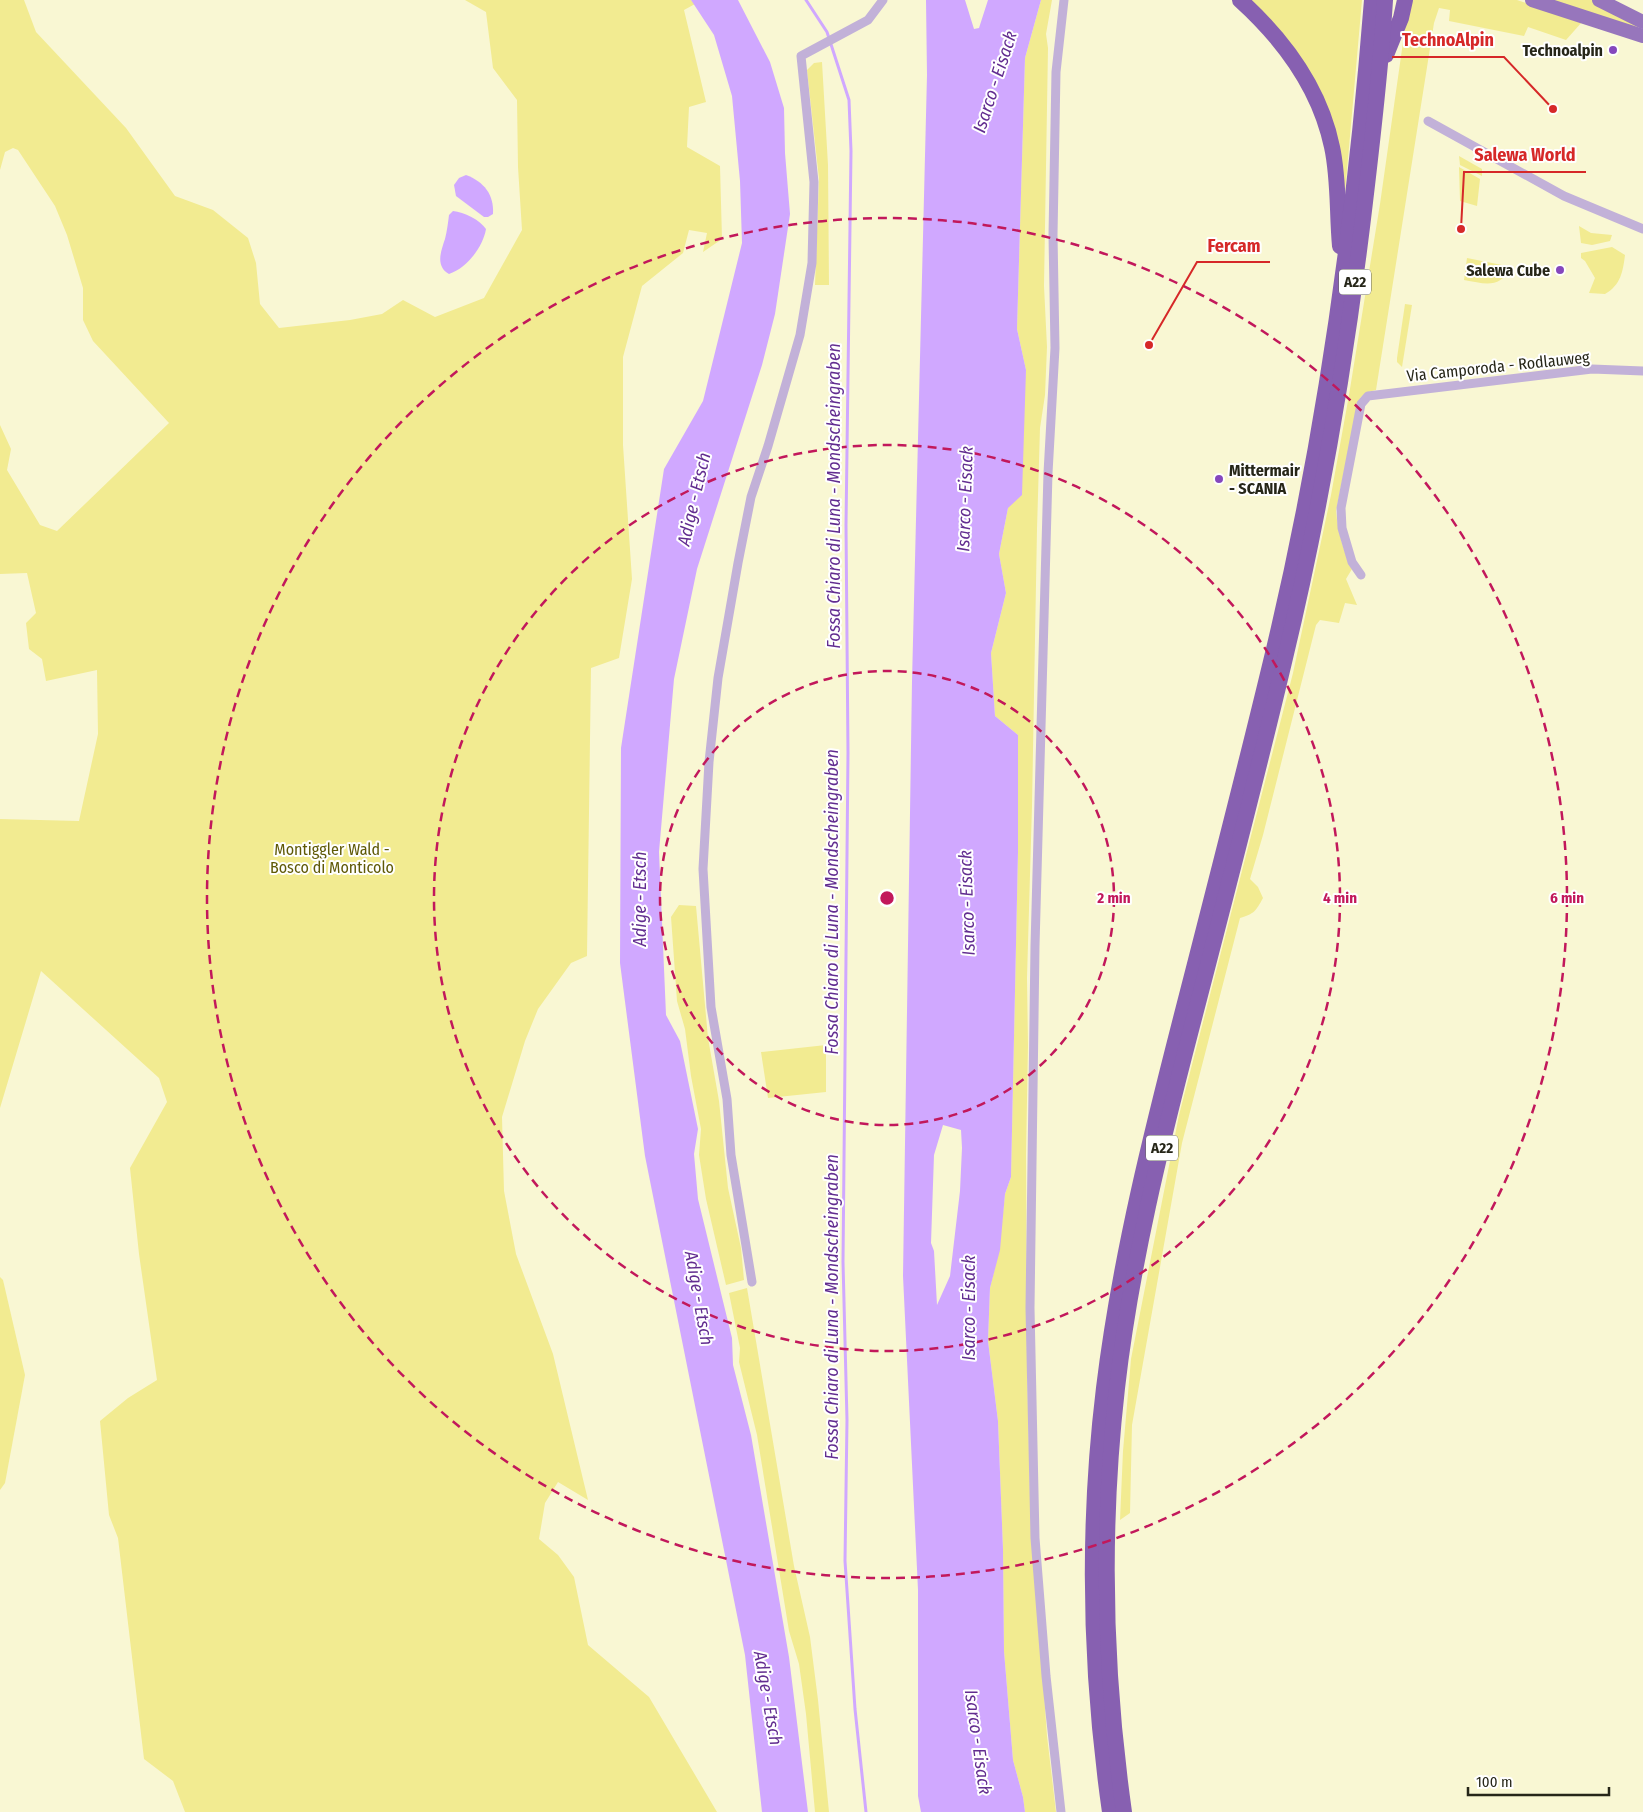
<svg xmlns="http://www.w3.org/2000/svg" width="1643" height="1812" font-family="'Fira Sans Condensed',sans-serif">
<rect width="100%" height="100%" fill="#f9f7d3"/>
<g fill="#f2eb91">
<polygon points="0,0 24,0 36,32 126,128 175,196 213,210 248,238 256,263 260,304 279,328 350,320 382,314 403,300 435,317 484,298 522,230 518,167 517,100 493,68 486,12 465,0 691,0 695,4 684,10 706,102 689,107 687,147 720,166 722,239 703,252 707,233 689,230 683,253 642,286 623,357 623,445 632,579 619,658 591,668 587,956 571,963 538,1009 525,1041 502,1117 504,1191 516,1254 553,1354 588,1500 558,1482 545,1503 539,1539 558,1555 574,1577 588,1645 649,1697 717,1812 185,1812 173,1781 144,1759 118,1538 109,1515 100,1421 128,1398 157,1380 139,1254 130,1168 167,1102 159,1078 41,971 0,1108 0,819 79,821 98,734 97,670 46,681 42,659 29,649 26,623 36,613 27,573 0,574 0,425 11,449 7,470 40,525 57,531 169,423 93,341 83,320 83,288 67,235 55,206 18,150 13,148 5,152 0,170"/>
<polygon points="1041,0 1052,0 1046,34 1048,48 1044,286 1047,347 1045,395 1040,428 1037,529 1032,806 1027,978 1028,1045 1026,1155 1027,1367 1030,1495 1047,1736 1056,1812 1025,1812 1023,1797 1013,1760 1004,1651 1003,1549 998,1421 988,1341 990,1288 999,1250 1005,1194 1011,1177 1018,852 1018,735 995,716 991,653 1006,593 999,554 1008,508 1026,370 1017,329 1025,58"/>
<polygon points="1248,0 1362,0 1344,204 1337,145"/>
<path d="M1409,0H1517L1582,22L1566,40L1528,27L1524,36L1449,21L1450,10L1439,8L1434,23L1376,390C1367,392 1362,394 1358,402L1336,511C1338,531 1343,551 1352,569L1346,579L1357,605L1345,603L1339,623L1320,620L1316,625L1263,835L1250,879L1258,887L1263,898C1256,911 1254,914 1240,918L1182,1143L1132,1425L1130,1513L1120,1520L1123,1451L1131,1359L1179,1115L1293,673L1331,495L1349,395L1380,204Z"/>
<polygon points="1551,0 1593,0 1633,23 1643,31"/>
<polygon points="822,62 828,165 829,285 815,285 819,179 807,70 814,63"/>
<polygon points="1459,156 1482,169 1482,176 1460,165"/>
<polygon points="1459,167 1480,179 1477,206 1460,201"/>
<polygon points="1579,226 1591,233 1612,235 1610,241 1592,245 1581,243"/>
<path d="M1612,247L1625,255C1623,271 1621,285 1605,294L1589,293L1595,278L1585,261L1581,258V253Z"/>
<path d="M1467,258L1512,267C1499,289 1486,284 1464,280Z"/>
<polygon points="1405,304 1412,305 1402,367 1397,362 1397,358"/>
<polygon points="679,905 696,906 708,1038 719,1101 728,1188 741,1248 744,1280 726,1285 706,1199 699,1155 701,1129 691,1076 685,1029 677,1001 671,917"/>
<polygon points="826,1045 826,1092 768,1098 761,1052"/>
<polygon points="0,1277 3,1280 25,1375 5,1483 0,1490"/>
<polygon points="747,1288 794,1566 810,1637 818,1700 829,1812 815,1812 806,1714 799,1664 789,1631 757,1435 739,1362 740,1348 729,1293"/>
</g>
<g fill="#d0a8ff" fill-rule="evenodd">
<polygon points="691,0 738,0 770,62 784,108 785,153 790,214 775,314 762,365 697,569 674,679 659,852 666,1015 680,1041 698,1129 694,1154 698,1199 732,1338 733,1365 751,1435 789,1657 808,1812 762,1812 745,1655 645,1156 620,963 621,748 664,469 703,401 742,243 740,181 732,96 714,35"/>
<path d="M926,0H965L974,29L979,28L988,0H1041L1025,58L1017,329L1026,370L1022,495L1008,508L999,554L1006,593L991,653L995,716L1018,735V852L1011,1177L1005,1194L1000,1250L990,1288L988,1341L998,1421L1003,1549L1004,1651L1013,1760L1023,1797L1025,1812H921L918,1796V1590L903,1276L912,681L927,75ZM943,1125L961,1130L962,1148L960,1191L950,1276L937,1305L934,1251L931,1243L934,1155Z"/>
<path d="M466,175C484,182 494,194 493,214L488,217H484L456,196L454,185L459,178Z"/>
<path d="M453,211C464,212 480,220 486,229C483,247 467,268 449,274C435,266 441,251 445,239C447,231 448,223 449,215Z"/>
</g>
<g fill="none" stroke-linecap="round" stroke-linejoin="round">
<polyline stroke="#d0a8ff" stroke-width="3" points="806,0 827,32 849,100 851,151 846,525 848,753 843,1262 847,1420 845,1561 855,1709 866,1812"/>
<g stroke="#c2b1d8" stroke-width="9">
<polyline points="1428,121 1564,196 1643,229"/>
<polyline points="1361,575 1352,562 1342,528 1341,508 1361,404 1368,396 1592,369 1643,371"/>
<polyline points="752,1282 731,1155 727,1099 711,1007 703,869 709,762 718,678 738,563 751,497 768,446 800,335 812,263 814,182 801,56 868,20 883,0"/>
<polyline points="1061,1812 1046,1676 1035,1538 1030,1308 1035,946 1048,473 1055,348 1053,235 1056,72 1064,0"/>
</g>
<g stroke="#9776bc" stroke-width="14">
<polyline points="1532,0 1643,36"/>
<polyline points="1599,0 1643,22"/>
</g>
<g stroke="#8760b1" stroke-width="16">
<path d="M1240,0C1283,39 1320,89 1332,147C1339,179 1337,213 1340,246"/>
<polyline points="1386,55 1401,18 1405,0"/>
<path d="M1110,1812C1090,1672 1087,1528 1104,1388C1120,1256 1153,1127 1186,999C1216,882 1246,766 1274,649C1325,436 1355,218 1372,0"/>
<path d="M1124,1812C1104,1671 1101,1529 1117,1388C1131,1265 1161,1145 1192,1026C1224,903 1256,781 1285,658C1321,508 1347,356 1365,202C1373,135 1381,68 1385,0"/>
</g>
</g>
<g fill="none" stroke="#c2185b" stroke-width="2.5" stroke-dasharray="9 6">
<circle cx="887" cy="898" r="227"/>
<circle cx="887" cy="898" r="453"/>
<circle cx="887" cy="898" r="680"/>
</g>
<g fill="#8547bd" stroke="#fff" stroke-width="2">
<circle cx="1613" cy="50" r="5"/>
<circle cx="1560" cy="270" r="5"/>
<circle cx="1219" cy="479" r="5"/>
</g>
<g text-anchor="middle" stroke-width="4" stroke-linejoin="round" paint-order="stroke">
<g fill="#fff" stroke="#67675d" stroke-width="1">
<rect x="1339" y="269.5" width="32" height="25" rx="4"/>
<rect x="1146" y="1135.5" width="32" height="25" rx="4"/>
</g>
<g font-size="15" font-weight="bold" fill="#262618">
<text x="1355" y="287">A22</text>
<text x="1162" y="1153">A22</text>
</g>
<g font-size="16" font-weight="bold" fill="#262618" stroke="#fff" text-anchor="end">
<text x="1603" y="56">Technoalpin</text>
<text x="1550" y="276">Salewa Cube</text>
<text x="1229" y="476" text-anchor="start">Mittermair<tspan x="1229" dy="18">- SCANIA</tspan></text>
</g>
<g font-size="16" fill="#262618" stroke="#fff">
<text transform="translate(1498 366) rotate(-6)" y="6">Via Camporoda - Rodlauweg</text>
</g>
<g font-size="16" fill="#5f5906" stroke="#fff">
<text x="332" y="855">Montiggler Wald -<tspan x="332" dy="18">Bosco di Monticolo</tspan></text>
</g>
<g font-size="18" font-style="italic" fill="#622d90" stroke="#fff">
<text transform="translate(995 82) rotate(-72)" y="6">Isarco - Eisack</text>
<text transform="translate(834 496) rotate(-90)" y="6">Fossa Chiaro di Luna - Mondscheingraben</text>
<text transform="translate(694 499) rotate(-77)" y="6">Adige - Etsch</text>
<text transform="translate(965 499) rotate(-88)" y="6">Isarco - Eisack</text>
<text transform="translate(640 899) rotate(-90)" y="6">Adige - Etsch</text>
<text transform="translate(832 902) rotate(-90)" y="6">Fossa Chiaro di Luna - Mondscheingraben</text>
<text transform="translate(967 903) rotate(-92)" y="6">Isarco - Eisack</text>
<text transform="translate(699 1298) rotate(80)" y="6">Adige - Etsch</text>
<text transform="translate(832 1307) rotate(-90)" y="6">Fossa Chiaro di Luna - Mondscheingraben</text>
<text transform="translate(969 1308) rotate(-90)" y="6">Isarco - Eisack</text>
<text transform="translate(768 1698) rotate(80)" y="6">Adige - Etsch</text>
<text transform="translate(978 1742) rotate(82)" y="6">Isarco - Eisack</text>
</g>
</g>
<circle cx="887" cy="898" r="8" fill="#c2185b" stroke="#fff" stroke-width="2.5"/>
<g font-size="15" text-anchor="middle" font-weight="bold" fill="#c2185b" stroke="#fff" stroke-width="4" stroke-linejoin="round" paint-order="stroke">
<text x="1114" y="903">2 min</text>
<text x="1340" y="903">4 min</text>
<text x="1567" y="903">6 min</text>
</g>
<path fill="none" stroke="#d62828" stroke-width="2" d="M1553 109L1504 57H1392M1461 229L1464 172H1586M1149 345L1197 262H1270"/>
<g fill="#d62828" stroke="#fff" stroke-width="2">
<circle cx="1553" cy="109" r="5"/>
<circle cx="1461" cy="229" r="5"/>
<circle cx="1149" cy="345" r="5"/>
</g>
<g font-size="18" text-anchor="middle" font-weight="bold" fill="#d62828" stroke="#fff" stroke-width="4" stroke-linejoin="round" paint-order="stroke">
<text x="1448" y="46">TechnoAlpin</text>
<text x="1525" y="161">Salewa World</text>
<text x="1234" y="252">Fercam</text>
</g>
<path d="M1468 1787v8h141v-8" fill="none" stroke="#262618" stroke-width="2.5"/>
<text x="1476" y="1787" font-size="15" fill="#262618" stroke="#ffffff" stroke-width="4" paint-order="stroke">100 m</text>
</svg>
